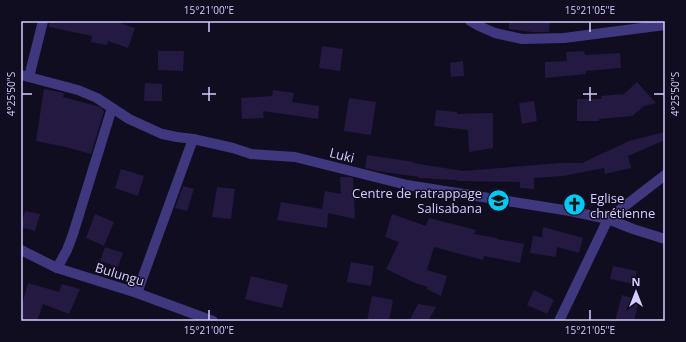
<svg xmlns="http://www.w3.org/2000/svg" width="686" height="342" font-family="'Open Sans',sans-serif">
<rect width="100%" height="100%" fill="#110d20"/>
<g fill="#241941">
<polygon points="49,21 114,21 135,28 128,48 108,41 107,45 91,42 92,36 49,27"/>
<polygon points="509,21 550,21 549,32 532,32 509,29"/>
<polygon points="322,46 343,49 340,71 319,68"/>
<polygon points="158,51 184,51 183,71 158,70"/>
<polygon points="584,51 585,55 620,53 621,68 586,71 586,74 545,78 545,62 567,61 566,52"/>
<polygon points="463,61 464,76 451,77 450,63"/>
<polygon points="637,82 656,103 644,106 632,116 599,119 599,121 577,121 577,99 602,99 601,96 623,94 623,95"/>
<polygon points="145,83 162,84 162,101 144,101"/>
<polygon points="44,89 64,93 63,97 100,107 104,111 91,154 66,147 36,141"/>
<polygon points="273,90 294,93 292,102 319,106 318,119 263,111 264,118 242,119 241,98 272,96"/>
<polygon points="349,98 376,102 371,135 344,131"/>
<polygon points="534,101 537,121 522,124 519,103"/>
<polygon points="436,110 457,112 457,114 493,113 493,148 469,152 468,130 434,126"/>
<polygon points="665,132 665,140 628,156 631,168 605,174 604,168 563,176 534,178 534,189 520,188 520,182 457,181 457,180 419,178 419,177 378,171 365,168 367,155 414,162 413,163 463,171 561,163 582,163 629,141"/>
<polygon points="121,169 144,176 138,196 115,188"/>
<polygon points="340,177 349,177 353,178 355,219 328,213 327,228 277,220 281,202 322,209 325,191 341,194"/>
<polygon points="183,186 194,189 187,211 175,208"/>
<polygon points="217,187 235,189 231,219 212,217"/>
<polygon points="25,211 40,214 35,231 21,227"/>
<polygon points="95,214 114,222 104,246 86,238"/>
<polygon points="392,214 426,226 429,218 476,230 474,234 497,238 497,239 524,244 520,263 484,256 483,260 434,247 427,270 447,276 441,296 427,289 428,287 415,283 386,269 399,242 385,237"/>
<polygon points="543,227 583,238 579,253 557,247 556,257 530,253 533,236 542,237"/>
<polygon points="105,247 123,253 118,267 100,261"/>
<polygon points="351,262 374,266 371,286 347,282"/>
<polygon points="613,266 637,271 634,284 610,279"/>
<polygon points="251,276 288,285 282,308 245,299"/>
<polygon points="28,283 59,292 62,284 80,289 69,314 43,304 37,321 21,321 21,309"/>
<polygon points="534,290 554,300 547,314 527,305"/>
<polygon points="622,295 639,300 634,321 615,321"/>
<polygon points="372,296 393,300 389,321 367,321"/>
<polygon points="418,304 436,307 428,321 409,321"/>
</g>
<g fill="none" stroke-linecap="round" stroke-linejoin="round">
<g stroke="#40387f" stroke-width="10">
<polyline points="470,21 479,26 495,33 522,39 564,38 665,25"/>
<polyline points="21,75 78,90 97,98 129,119 162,134 177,137 193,139 233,148 251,154 295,157 407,185 570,211 608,219 633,229 665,239"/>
<polyline points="29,77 43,21"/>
<polyline points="21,250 57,268 137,293 213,321"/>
<polyline points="57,268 67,250 73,234 112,108"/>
<polyline points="137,293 193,139"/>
<polyline points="559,321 608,219 665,175"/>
</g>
</g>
<path fill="none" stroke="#d5ccff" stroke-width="1.5" d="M209,22V32M590,22V32M209,87V101M590,87V101M22,94H32M202,94H216M583,94H597M654,94H664M209,310V320M590,310V320"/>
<defs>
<symbol id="school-disc" viewBox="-11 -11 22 22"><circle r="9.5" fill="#00cbf6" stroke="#110d20"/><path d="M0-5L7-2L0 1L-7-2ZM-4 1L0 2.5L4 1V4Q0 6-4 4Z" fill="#111"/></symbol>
<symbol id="church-disc" viewBox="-11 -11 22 22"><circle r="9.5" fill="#00cbf6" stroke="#110d20"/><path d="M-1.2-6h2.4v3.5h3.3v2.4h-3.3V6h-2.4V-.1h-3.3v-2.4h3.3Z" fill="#111"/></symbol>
</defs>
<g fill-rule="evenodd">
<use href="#school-disc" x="486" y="188" width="25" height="25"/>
<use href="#church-disc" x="562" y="192" width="25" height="25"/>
</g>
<g text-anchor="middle" stroke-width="3" stroke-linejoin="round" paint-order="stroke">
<g font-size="13" fill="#d5ccff" stroke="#110d20">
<text transform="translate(342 155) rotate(14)" y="5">Luki</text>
<text transform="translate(120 274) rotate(17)" y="5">Bulungu</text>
</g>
<g font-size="13" fill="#d5ccff" stroke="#110d20" text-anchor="end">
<text x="482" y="198">Centre de ratrappage<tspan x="482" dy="15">Salisabana</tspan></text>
<text x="590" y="203" text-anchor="start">Eglise<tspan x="590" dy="15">chrétienne</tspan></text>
</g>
</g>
<rect width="686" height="342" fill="none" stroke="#110d20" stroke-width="44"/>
<g transform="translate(636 292)" stroke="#110d20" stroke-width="3" paint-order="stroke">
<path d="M0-3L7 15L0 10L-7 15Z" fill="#d5ccff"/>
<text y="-6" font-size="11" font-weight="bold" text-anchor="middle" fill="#d5ccff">N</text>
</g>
<rect x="22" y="22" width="642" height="298" fill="none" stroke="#d5ccff" stroke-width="1.5"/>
<g font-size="10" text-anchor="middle" fill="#d5ccff">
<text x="209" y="14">15°21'00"E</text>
<text x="590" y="14">15°21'05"E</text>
<text transform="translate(11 94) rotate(-90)" y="4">4°25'50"S</text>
<text transform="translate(675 94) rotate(-90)" y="4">4°25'50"S</text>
<text x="209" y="334">15°21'00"E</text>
<text x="590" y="334">15°21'05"E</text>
</g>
</svg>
